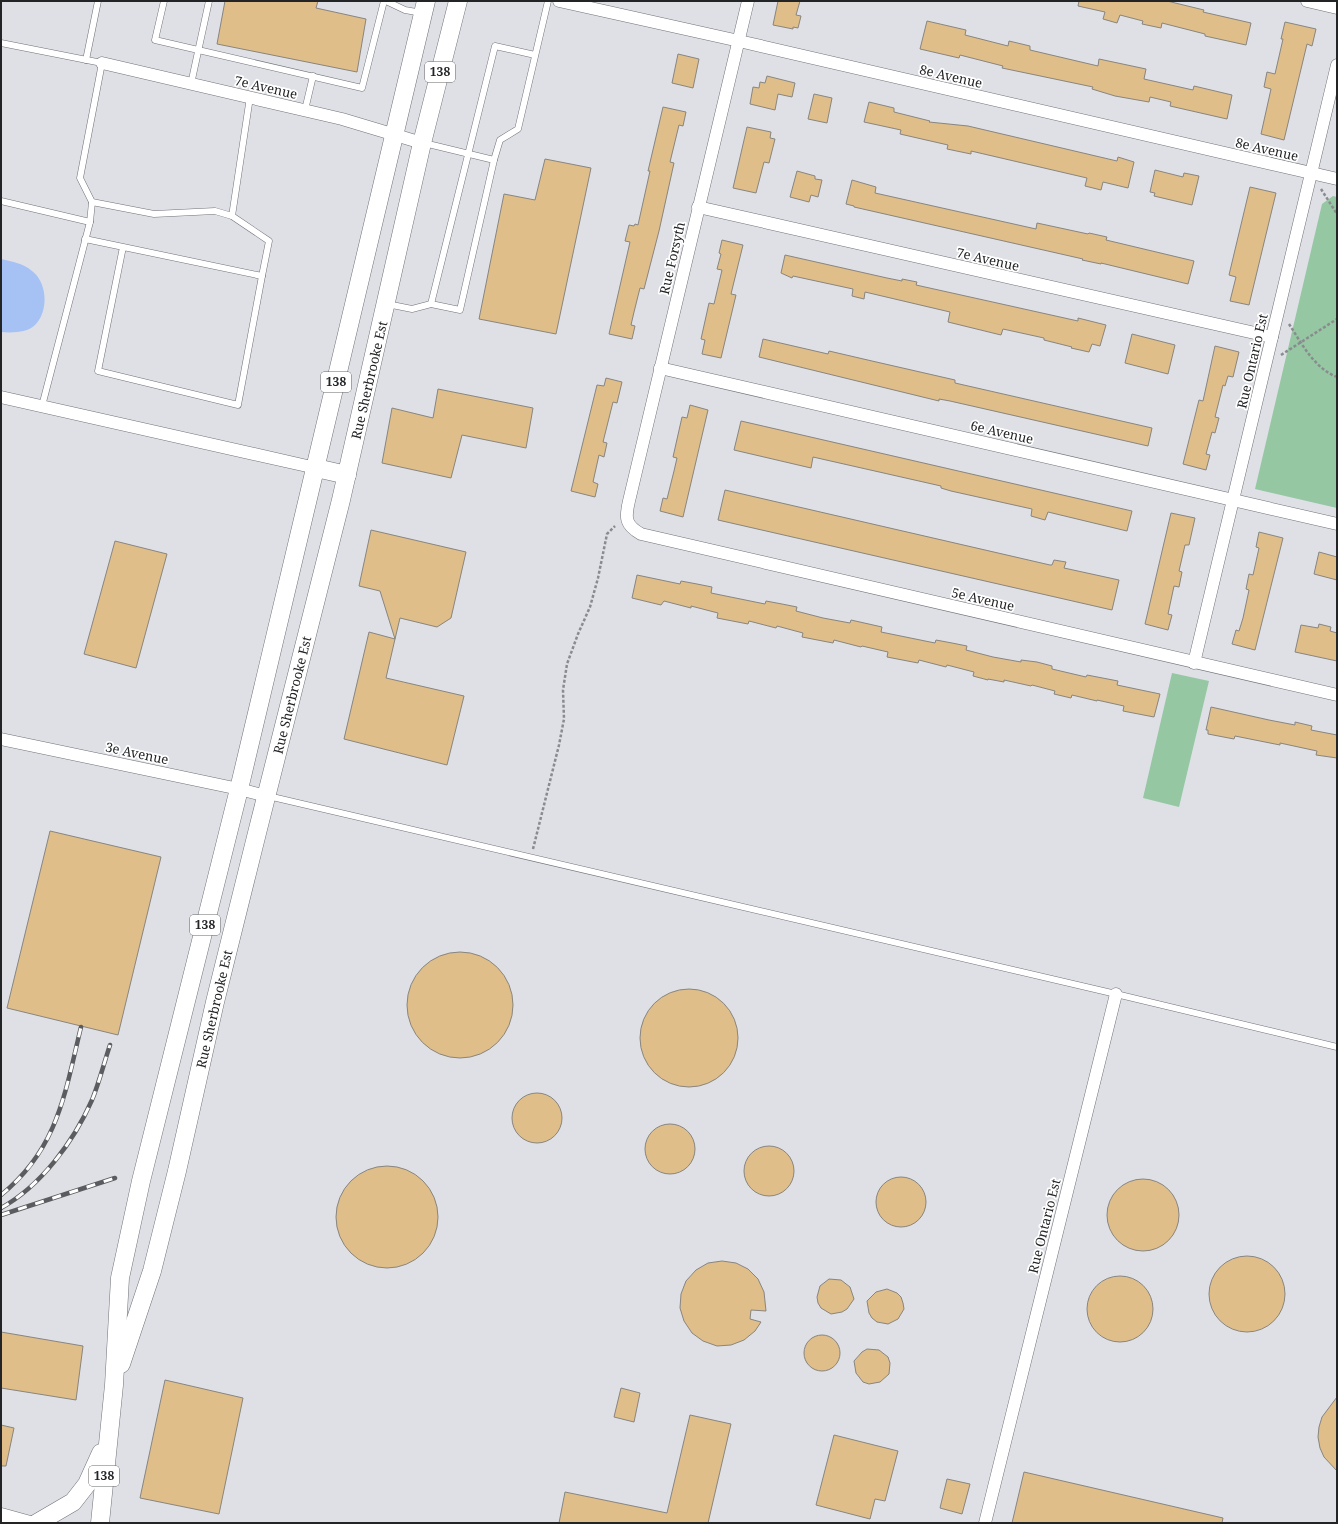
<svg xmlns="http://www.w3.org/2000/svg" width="1338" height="1524" font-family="'Noto Serif',serif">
<rect width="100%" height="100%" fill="#dee0e6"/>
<g fill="#94c7a2">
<polygon points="1333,196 1337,197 1337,508 1255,489 1322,204"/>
<polygon points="1172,673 1209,681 1179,807 1143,798"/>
</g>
<path fill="#a6c2f5" d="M1,259C13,262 23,263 32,271C47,282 49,310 36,324C28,333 12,333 1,332Z"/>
<g fill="#dfbe89" stroke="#888580">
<polygon points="225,1 318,1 316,8 366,19 357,72 217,44"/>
<polygon points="778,1 800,1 796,15 801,16 798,28 793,27 793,29 773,25"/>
<polygon points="1079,1 1167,1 1204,10 1203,12 1251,23 1246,45 1205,36 1205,34 1162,23 1161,28 1142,24 1143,21 1120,15 1117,23 1103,19 1105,12 1078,6"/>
<polygon points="927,21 966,30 965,35 1008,46 1009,41 1030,46 1030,50 1098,66 1099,59 1146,69 1144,79 1193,90 1194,86 1232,95 1227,119 1170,106 1171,102 1150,97 1149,102 1115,96 1092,89 1093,87 1002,68 1003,66 960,55 959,58 920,49"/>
<polygon points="1285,22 1316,29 1312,46 1307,44 1284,140 1261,134 1271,89 1264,87 1267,72 1275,74 1283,39 1281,39"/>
<polygon points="678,54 699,59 693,88 672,83"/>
<polygon points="767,76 795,83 792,97 778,94 775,110 750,104 753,87 759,88 760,82 765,83"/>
<polygon points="814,94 832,98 827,123 808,119"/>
<polygon points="869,102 894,108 894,112 930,121 929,122 968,126 1117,161 1118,157 1134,162 1128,188 1103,182 1101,190 1085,186 1087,178 971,151 971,154 947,149 948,145 900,134 901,130 864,122"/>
<polygon points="663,107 686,112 683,126 679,125 670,162 674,163 659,231 644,289 640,288 634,312 631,325 635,326 632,339 609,334 630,242 625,241 629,225 634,226 635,224 638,225 650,171 648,171"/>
<polygon points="747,127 771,132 770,138 775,139 769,163 764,162 756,193 733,188"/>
<polygon points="545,159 591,168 556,334 479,319 504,194 535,200"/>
<polygon points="1155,170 1183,177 1184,173 1199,176 1192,205 1154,196 1155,193 1150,192"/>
<polygon points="797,171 815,176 815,179 822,180 818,197 811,195 809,202 790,197"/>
<polygon points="852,180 876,187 875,193 1036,229 1037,223 1088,234 1089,233 1107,237 1106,240 1194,261 1188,284 1101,263 1101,264 1082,260 1083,259 854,207 854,206 846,204"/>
<polygon points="1250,187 1276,193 1249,305 1230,301 1236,277 1229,275"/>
<polygon points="722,240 743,245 731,294 736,295 721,358 702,354 705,340 701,339 709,303 714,304 722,270 717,269 721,254 719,253"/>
<polygon points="785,255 887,278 902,281 902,279 917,282 916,285 1078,321 1078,318 1106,325 1100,346 1092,344 1089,352 1071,348 1072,347 1044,340 1044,338 1003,329 1001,335 948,322 950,312 865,292 864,299 852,296 853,289 793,276 792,278 781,273"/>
<polygon points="1132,334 1175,345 1168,374 1125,363"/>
<polygon points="763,339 828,354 829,351 872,361 955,380 955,383 1152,428 1148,446 950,401 939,399 939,401 759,357"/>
<polygon points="1215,346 1239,352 1233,377 1228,376 1225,386 1223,385 1215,417 1219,418 1215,433 1212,432 1206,454 1210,455 1206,470 1183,464 1199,400 1203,401"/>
<polygon points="606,378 622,382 617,403 613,402 603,442 607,443 604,457 599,455 593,482 598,484 595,497 571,491 597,385 604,386"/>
<polygon points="438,389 533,408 526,448 462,435 451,478 382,463 392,408 433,418"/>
<polygon points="690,405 708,410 683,517 660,511 663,498 667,499 674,471 677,458 673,457 682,417 687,418"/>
<polygon points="741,421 1132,511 1127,531 1048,512 1045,520 1031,516 1032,509 951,491 941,488 941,486 813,457 811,468 734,450"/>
<polygon points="725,490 1050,565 1052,565 1054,560 1066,562 1064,568 1119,580 1112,610 718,520"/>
<polygon points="1171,513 1195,518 1189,545 1185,545 1179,571 1182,572 1179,587 1174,586 1168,614 1172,615 1168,630 1145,624"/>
<polygon points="371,530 466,552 451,618 437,627 400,618 395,639 380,591 359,586"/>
<polygon points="1259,532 1283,538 1255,650 1232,644 1236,630 1239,631 1243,618 1249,590 1246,589 1249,574 1253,575 1259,548 1256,547"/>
<polygon points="115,541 167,554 136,668 84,654"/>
<polygon points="1319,552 1337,557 1337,580 1314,574"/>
<polygon points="637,575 680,584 681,581 697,584 712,587 711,593 765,604 766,601 782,604 797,607 796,611 823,618 850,623 851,620 882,627 881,632 935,643 936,640 952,643 967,646 966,650 993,657 1021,662 1021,660 1037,662 1052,666 1052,669 1086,677 1087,675 1118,681 1117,685 1160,694 1154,717 1123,711 1124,706 1097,700 1097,701 1072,695 1071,698 1054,694 1055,691 1032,685 1031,686 1004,680 1004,682 988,679 988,680 973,676 974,672 947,665 946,667 919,660 918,663 887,657 888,652 862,646 861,647 834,640 833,643 802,637 803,633 777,626 776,628 749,621 748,624 717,618 718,613 691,606 691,608 664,601 661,605 632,598"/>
<polygon points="1319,624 1331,627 1330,631 1337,633 1337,661 1295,652 1301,625 1318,628"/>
<polygon points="369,632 395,639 386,678 464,696 447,765 344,739"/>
<polygon points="1211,707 1269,720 1295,725 1295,722 1312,726 1311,730 1337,735 1337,758 1316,755 1317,751 1280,743 1280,745 1235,736 1234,739 1208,734 1208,730 1206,730"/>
<polygon points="50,831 161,857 118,1035 7,1008"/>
<circle cx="460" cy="1005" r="53"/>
<circle cx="689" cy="1038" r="49"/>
<circle cx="537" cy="1118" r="25"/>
<circle cx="670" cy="1149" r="25"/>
<circle cx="769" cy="1171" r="25"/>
<circle cx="387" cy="1217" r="51"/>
<circle cx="901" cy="1202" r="25"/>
<circle cx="1143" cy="1215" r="36"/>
<circle cx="1247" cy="1294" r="38"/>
<polygon points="722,1261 736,1263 748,1269 758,1279 764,1292 766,1311 751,1310 750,1319 761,1322 755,1331 744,1340 731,1345 717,1346 703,1341 692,1333 684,1321 680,1308 681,1294 686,1281 696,1270 708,1263"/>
<circle cx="1120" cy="1309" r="33"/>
<polygon points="829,1279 841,1280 850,1287 854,1299 847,1309 842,1312 831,1314 821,1308 818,1303 817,1297 820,1286"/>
<polygon points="887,1289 897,1293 901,1297 903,1303 904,1309 898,1319 888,1324 877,1322 872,1318 869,1313 867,1301 876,1292"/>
<polygon points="1,1332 83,1346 76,1400 1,1388"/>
<circle cx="822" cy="1353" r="18"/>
<polygon points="867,1349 879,1350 888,1357 890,1363 889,1374 880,1382 869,1384 863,1382 856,1373 854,1361 862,1352"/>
<polygon points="165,1380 243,1398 219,1514 140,1498"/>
<polygon points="621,1388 640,1393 634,1422 614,1417"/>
<polygon points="1337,1397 1337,1471 1324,1457 1320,1448 1318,1437 1319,1427 1322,1417"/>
<polygon points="690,1415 731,1424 708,1523 559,1523 565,1492 667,1513"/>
<polygon points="1,1425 14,1428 6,1466 1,1466"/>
<polygon points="834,1435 898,1451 885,1501 875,1499 870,1519 816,1505"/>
<polygon points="1024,1472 1223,1518 1222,1523 1012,1523"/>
<polygon points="947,1479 970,1484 962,1514 940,1508"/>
</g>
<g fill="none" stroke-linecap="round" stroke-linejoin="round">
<defs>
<g id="service">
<polyline points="164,1 155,40 362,88 384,1"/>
<polyline points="386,1 405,10 422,13"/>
<polyline points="1,43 102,63 80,178 92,202 90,222 42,406"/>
<polyline points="86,60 98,1"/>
<polyline points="191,84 209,1"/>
<polyline points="250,97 232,216 269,241 262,276"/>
<polyline points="305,110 313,76"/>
<polyline points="424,143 494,160 500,140 518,129 548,1"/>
<polyline points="1,201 90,222"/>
<polyline points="92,202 154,214 215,211 232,216"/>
<polyline points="85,239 262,276 238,405 98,371 123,247"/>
<polyline points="387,304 412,309 431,304 495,46 535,55"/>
<polyline points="431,304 460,310 494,160"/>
<polyline points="268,796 1116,994 1337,1047"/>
</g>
<g id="minor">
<polyline points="559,1 739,41 1337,179"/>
<path d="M748,1L629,501C625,518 625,525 641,534L1337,695"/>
<polyline points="1307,1 1337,8"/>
<polyline points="102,63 342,119 422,143"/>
<polyline points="698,207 1272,337"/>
<polyline points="660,368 1337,524"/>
<polyline points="1,397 316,468"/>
<polyline points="1194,663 1337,65"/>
<polyline points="1,739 239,789 266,796"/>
<polyline points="985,1523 1116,994"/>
</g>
<polyline id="tertiary" points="1,1515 30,1523"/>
<g id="primary">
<polyline points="316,468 347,475"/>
<polyline points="121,1364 152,1271 177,1171 215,1002 258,829 341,500 422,143 458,1"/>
<polyline points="37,1523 73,1502 87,1484 101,1453"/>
<polyline points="100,1523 114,1385 120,1278 141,1181 239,789 426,1"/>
</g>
</defs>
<use href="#service" stroke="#707277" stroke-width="7"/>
<use href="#minor" stroke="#707277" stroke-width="13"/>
<use href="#tertiary" stroke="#707277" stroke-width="15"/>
<use href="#primary" stroke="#707277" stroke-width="19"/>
<g stroke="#8a8b8f" stroke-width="2.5" stroke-dasharray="3 2" stroke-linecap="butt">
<polyline points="1321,189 1337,214"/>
<path d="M1289,324C1302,344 1314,368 1337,377"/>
<polyline points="1281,355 1337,319"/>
<polyline points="533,849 559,745 564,719 563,690 567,664 578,634 590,607 598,578 607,534 615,526"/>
</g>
<use href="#service" stroke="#fff" stroke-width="6"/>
<use href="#minor" stroke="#fff" stroke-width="12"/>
<use href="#tertiary" stroke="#fff" stroke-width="14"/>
<use href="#primary" stroke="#fff" stroke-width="18"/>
<defs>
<g id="rail">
<path d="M1,1195C58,1149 65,1093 81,1027"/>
<path d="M1,1208C41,1186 74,1141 92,1100C99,1083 104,1063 110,1045"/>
<polyline points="1,1215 115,1178"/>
</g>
</defs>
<use href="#rail" stroke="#5b5c5f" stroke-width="4.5"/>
<use href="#rail" stroke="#fff" stroke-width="3" stroke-dasharray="9" stroke-linecap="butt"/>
</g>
<g text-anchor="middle" stroke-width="3.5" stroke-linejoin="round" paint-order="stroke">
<g fill="#fff" stroke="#656667" stroke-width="1">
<rect x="425" y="62" width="30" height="20" rx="3"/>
<rect x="321" y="372" width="30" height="20" rx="3"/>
<rect x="190" y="915" width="30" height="20" rx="3"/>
<rect x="89" y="1466" width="30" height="20" rx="3"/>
</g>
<g font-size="12" font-weight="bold" fill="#232426">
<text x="440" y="76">138</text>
<text x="336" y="386">138</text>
<text x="205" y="929">138</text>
<text x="104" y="1480">138</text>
</g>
<g font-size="13" fill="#232426" stroke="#fff">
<text transform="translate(951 76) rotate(13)" y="5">8e Avenue</text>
<text transform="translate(266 87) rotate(13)" y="5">7e Avenue</text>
<text transform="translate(1267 149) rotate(13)" y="5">8e Avenue</text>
<text transform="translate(672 258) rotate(-77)" y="5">Rue Forsyth</text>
<text transform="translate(988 259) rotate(13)" y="5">7e Avenue</text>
<text transform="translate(1252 361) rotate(-77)" y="5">Rue Ontario Est</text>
<text transform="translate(369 380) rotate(-77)" y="5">Rue Sherbrooke Est</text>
<text transform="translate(1002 432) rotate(13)" y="5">6e Avenue</text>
<text transform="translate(983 599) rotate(13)" y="5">5e Avenue</text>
<text transform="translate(292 695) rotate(-76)" y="5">Rue Sherbrooke Est</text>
<text transform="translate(137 753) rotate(12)" y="5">3e Avenue</text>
<text transform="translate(214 1009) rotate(-77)" y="5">Rue Sherbrooke Est</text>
<text transform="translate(1044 1226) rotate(-76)" y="5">Rue Ontario Est</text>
</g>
</g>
<rect width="1338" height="1524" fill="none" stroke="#232426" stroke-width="4"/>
</svg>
